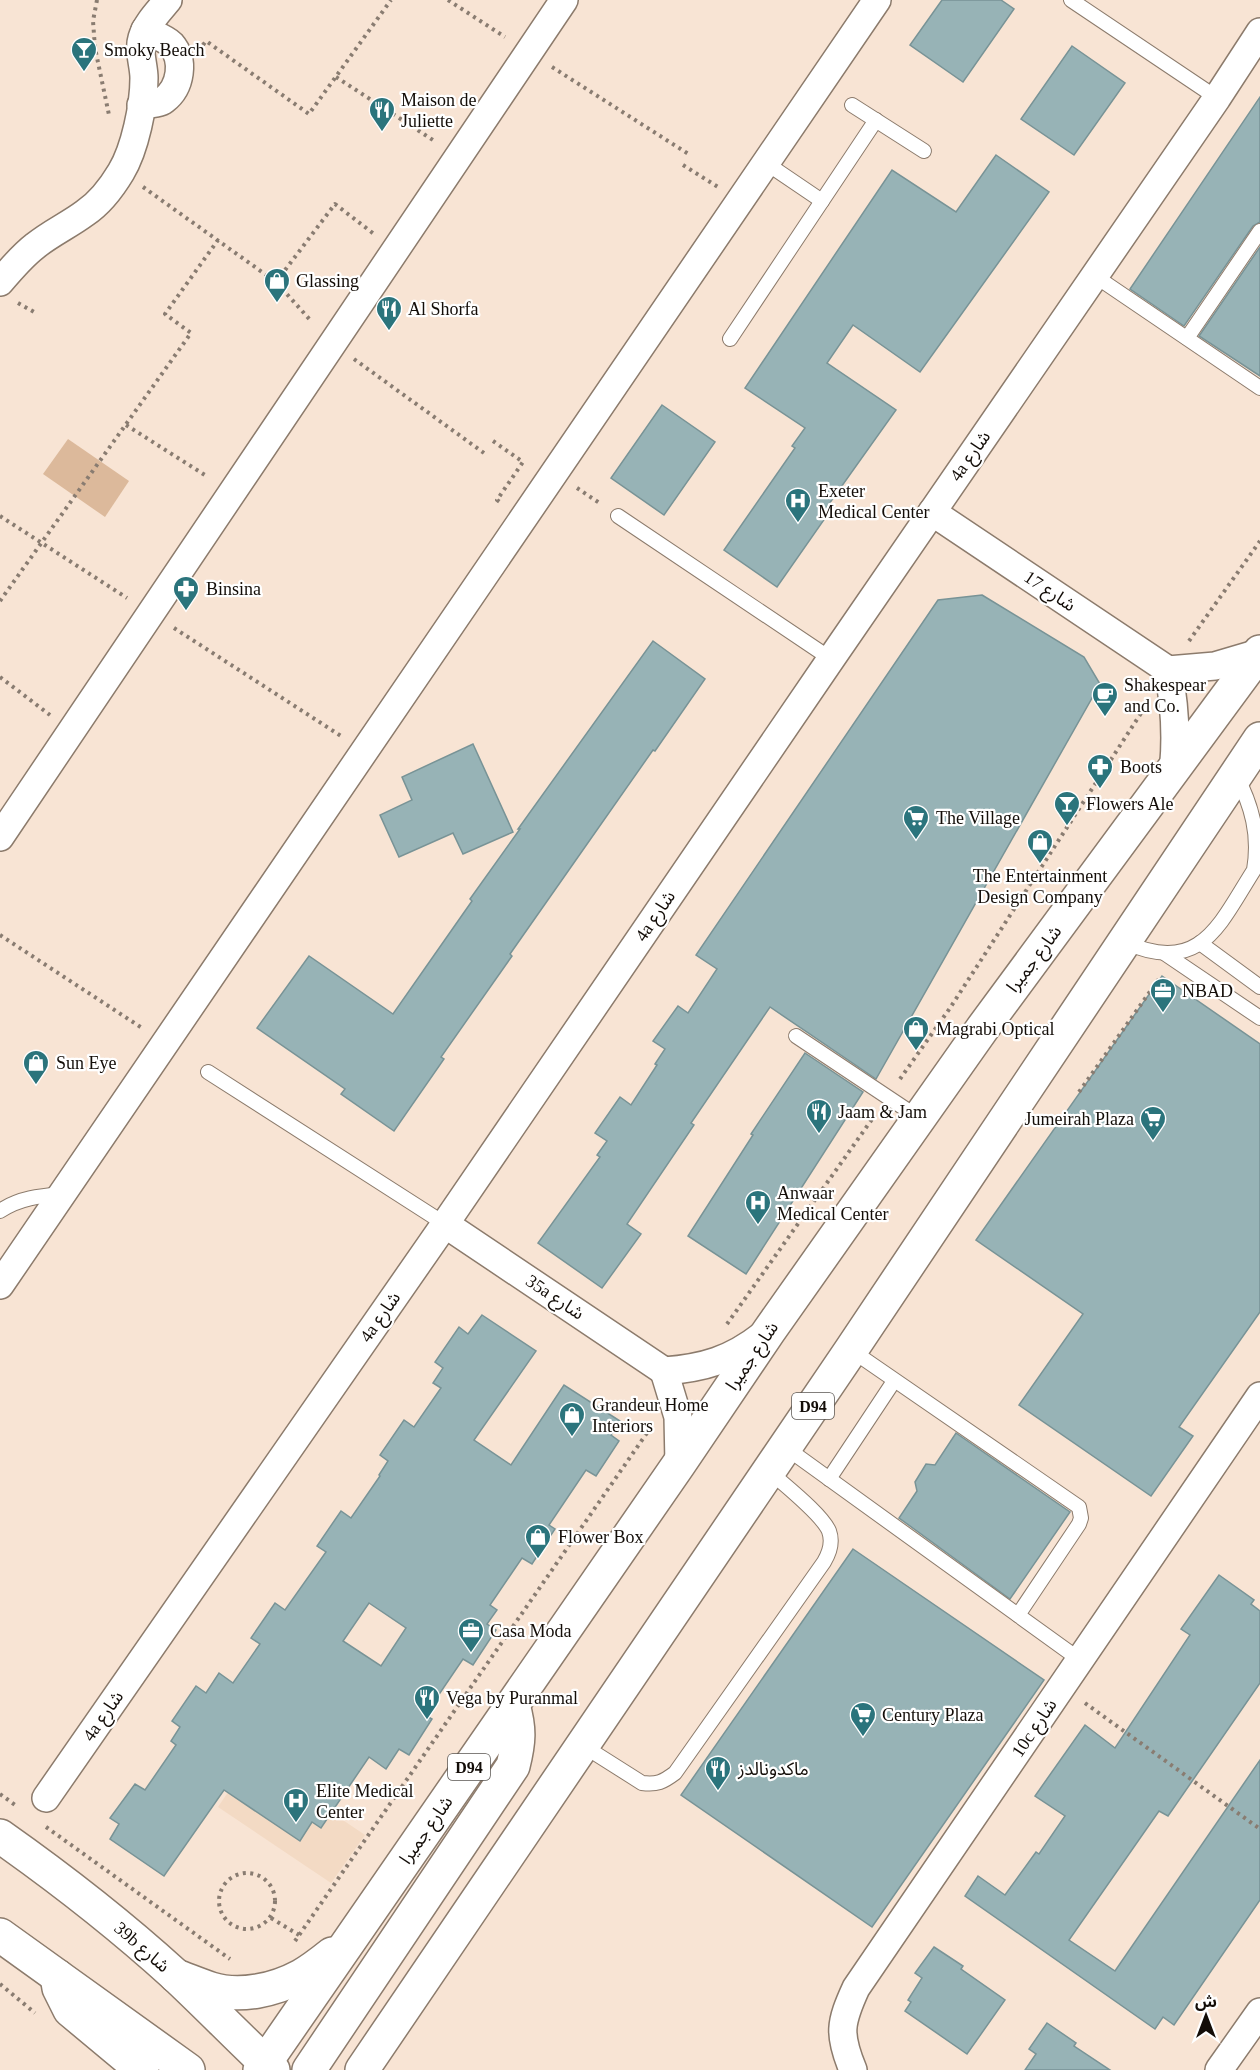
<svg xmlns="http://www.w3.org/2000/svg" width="1260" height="2070" font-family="'Times New Roman','Noto Sans Arabic',serif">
<rect width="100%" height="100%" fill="#f8e4d4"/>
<polygon fill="#f3dac4" points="251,1758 365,1835 331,1883 218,1807"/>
<polygon fill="#dcb99b" points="68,439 129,481 105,517 43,474"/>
<g fill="#97b3b6" stroke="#789396" stroke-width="1.5" fill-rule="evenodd">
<polygon points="942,0 1001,0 1014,9 963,82 910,45"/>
<polygon points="1072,46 1125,83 1074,155 1021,119"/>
<polygon points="1260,97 1260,222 1253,226 1184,326 1130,289"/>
<polygon points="996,155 1049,192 920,372 853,325 827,363 896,410 824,511 828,514 777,587 724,550 795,448 792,446 805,428 745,388 892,170 956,212"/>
<polygon points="1260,247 1260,376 1199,336"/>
<polygon points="662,405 715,442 664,515 611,478"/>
<polygon points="982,595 1084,657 1100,684 876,1079 770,1007 691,1123 694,1125 627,1224 641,1234 602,1288 538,1243 600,1157 597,1155 607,1141 595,1133 620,1097 631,1105 657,1065 655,1064 665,1049 653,1041 678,1006 688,1013 717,969 696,955 938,600"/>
<polygon points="653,641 705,679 655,751 653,750 510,954 512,956 441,1057 444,1059 394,1131 341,1094 345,1089 257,1028 309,956 393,1014 472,901 470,899 520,829 518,829"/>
<polygon points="473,744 513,832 463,854 453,833 399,857 380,815 412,800 402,777"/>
<polygon points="1162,976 1260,1044 1260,1312 1179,1427 1193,1436 1151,1496 1019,1405 1083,1314 976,1240"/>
<polygon points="805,1053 863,1092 746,1274 688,1236 753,1135 751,1134"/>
<path d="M482,1315L536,1351L474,1440L511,1465L564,1385L620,1421L611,1435L619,1441L596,1476L586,1470L549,1525L555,1529L532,1564L522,1558L490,1605L497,1610L487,1624L496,1630L473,1665L463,1659L425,1715L432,1719L409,1755L399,1749L386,1769L369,1757L321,1828L312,1822L300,1841L224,1790L164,1876L110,1839L119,1824L110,1818L135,1784L145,1790L176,1745L171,1741L180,1727L172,1721L196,1686L206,1693L219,1673L233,1683L260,1644L251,1638L275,1603L285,1610L326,1552L317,1546L341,1511L351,1518L380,1476L379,1475L388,1461L380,1455L404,1420L414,1427L441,1388L433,1383L443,1368L435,1362L459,1327L468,1334ZM369,1603L406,1628L381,1666L343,1641Z"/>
<polygon points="956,1433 1070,1512 1010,1599 899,1518 917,1491 915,1482 926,1464 935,1465"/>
<polygon points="853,1549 1044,1680 872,1927 681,1795"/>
<polygon points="1219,1575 1254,1600 1251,1604 1260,1611 1260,1683 1168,1816 1159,1811 1069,1940 1115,1971 1260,1760 1260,1900 1174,2025 1163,2017 1155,2029 965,1896 978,1876 1005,1895 1036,1852 1039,1854 1065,1816 1035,1796 1085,1725 1115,1748 1190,1635 1181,1629"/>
<polygon points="934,1947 963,1966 961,1969 1005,2000 967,2054 905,2011 911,2002 908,2000 922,1978 915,1973"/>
<polygon points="1047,2023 1076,2043 1074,2046 1110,2070 1025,2070 1036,2054 1029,2049"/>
</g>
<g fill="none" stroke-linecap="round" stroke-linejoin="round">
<defs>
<g id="lane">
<polyline points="1071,0 1217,98"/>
<polyline points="852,105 924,151"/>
<polyline points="766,163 822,201"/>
<polyline points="1095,276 1260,388"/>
<polyline points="1187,338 1260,231"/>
<polyline points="730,339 876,120"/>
<polyline points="618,516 831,659"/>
<path d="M1124,942C1201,976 1219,925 1254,870C1260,835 1252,806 1236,775"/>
<polyline points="1200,943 1260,987"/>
<polyline points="1164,953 1260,1018"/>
<polyline points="796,1036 919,1118"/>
<polyline points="208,1072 445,1224"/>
<path d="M0,1211C19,1198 40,1196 62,1194"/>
<polyline points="851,1350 1079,1507 1081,1518 1079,1524 1018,1615"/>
<polyline points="785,1447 1080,1660"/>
<polyline points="829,1479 894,1381"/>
<path d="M582,1745L642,1783C657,1785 663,1782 675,1773L824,1562C830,1552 833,1542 829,1531C822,1514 783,1484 769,1471"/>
</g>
<g id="street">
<path d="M141,105C148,104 159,104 164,100C181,87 185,60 171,44C165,38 152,34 145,30"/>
<path d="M0,282C11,269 22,256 35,246C51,233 69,225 85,213C100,203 112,187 121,172C135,149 144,105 144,78C144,65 138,51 142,38C146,24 159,11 168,0"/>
<polyline points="932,512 1168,670 1215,666 1259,653"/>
<path d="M1168,670C1175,705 1177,737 1173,772"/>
<polyline points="0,837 564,0"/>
<polyline points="445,1224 664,1371"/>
<polyline points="0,1285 877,0"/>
<path d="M664,1371C704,1368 731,1360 763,1335"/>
<polyline points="664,1371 678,1417 679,1464"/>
<polyline points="46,1798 445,1224 831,659 1217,98 1260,32"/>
<path d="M853,2070C838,2034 840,2023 856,1988L1260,1396"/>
<polyline points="1219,2070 1260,2012"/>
</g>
<g id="secondary">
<path d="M0,1836C61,1879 120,1925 175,1975C208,2006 240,2039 273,2070"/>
<polyline points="0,1935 188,2070"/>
</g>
<g id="primary">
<polyline points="57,1976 59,1988 70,2010 142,2070"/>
<path d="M176,1976C187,1980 199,1985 211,1989C240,1998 275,1990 301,1976C312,1970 322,1962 332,1954"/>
<polyline points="260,2070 679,1464 769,1331 982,1029 1260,652"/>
<path d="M309,2070L513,1766C519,1742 520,1729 513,1705"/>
<polyline points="362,2070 851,1350 1260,739"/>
</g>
</defs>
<use href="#lane" stroke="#8c7b6c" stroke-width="16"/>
<use href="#street" stroke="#8c7b6c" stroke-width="30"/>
<use href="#secondary" stroke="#8c7b6c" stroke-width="36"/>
<use href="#primary" stroke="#8c7b6c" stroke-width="36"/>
<g stroke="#897c71" stroke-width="4" stroke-dasharray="3 4.5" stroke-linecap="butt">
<polyline points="97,0 93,21 95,48 109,115"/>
<polyline points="448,0 505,37"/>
<polyline points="203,45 206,41 309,114 391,0"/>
<polyline points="552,67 690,155"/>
<polyline points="336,77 436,142"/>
<polyline points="683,165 718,187"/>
<polyline points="143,187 276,282 312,322"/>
<polyline points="276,282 335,204 374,234"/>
<polyline points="18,303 34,312"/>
<polyline points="354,359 484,453"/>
<polyline points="126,425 208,477"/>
<polyline points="493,441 523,462 497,500 501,503"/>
<polyline points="577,488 601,504"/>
<polyline points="0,516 127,598"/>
<polyline points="0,601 191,333 165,314 218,240"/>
<polyline points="174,628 341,736"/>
<polyline points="1189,641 1260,541"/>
<polyline points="0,677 50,715"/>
<polyline points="0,935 142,1028"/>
<polyline points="900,1079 950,1008 1145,707"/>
<polyline points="1079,1092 1161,976"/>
<polyline points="727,1324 875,1115"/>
<polyline points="1085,1703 1260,1829"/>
<polyline points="0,1794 18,1807"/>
<polyline points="46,1827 230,1959"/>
<circle cx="247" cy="1901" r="28"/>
<polyline points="271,1918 299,1935"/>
<polyline points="295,1941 649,1430"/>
<polyline points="0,1984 35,2013"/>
</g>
<use href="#lane" stroke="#fff" stroke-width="14"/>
<use href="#street" stroke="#fff" stroke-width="27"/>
<use href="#secondary" stroke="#fff" stroke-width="33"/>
<use href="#primary" stroke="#fff" stroke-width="33"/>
</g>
<defs>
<symbol id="bar-pin" viewBox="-11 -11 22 30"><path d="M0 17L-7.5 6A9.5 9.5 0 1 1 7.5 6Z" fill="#2b747c" stroke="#fff"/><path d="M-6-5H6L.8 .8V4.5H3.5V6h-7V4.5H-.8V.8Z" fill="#fff"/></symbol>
<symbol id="restaurant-pin" viewBox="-11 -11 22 30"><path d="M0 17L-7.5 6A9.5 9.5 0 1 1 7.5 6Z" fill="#2b747c" stroke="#fff"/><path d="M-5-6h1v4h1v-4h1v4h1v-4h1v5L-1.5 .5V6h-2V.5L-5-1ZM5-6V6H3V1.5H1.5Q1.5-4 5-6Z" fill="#fff"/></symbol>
<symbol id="shop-pin" viewBox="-11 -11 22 30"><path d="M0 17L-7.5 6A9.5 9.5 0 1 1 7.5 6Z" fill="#2b747c" stroke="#fff"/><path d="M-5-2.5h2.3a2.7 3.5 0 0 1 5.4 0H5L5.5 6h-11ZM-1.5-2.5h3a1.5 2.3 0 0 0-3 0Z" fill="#fff"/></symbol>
<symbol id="hospital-pin" viewBox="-11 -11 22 30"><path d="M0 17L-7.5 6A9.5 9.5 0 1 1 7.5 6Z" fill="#2b747c" stroke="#fff"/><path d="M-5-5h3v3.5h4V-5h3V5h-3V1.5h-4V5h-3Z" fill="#fff"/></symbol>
<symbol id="pharmacy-pin" viewBox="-11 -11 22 30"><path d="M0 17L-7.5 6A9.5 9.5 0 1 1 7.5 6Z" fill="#2b747c" stroke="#fff"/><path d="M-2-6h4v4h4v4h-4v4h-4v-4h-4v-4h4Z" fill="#fff"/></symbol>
<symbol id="cafe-pin" viewBox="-11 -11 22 30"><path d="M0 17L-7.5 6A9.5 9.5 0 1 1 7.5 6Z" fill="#2b747c" stroke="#fff"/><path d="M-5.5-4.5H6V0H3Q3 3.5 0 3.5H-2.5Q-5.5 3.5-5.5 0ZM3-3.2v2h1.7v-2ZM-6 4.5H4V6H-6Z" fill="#fff"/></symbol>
<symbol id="supermarket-pin" viewBox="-11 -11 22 30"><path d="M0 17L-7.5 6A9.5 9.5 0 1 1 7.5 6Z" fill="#2b747c" stroke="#fff"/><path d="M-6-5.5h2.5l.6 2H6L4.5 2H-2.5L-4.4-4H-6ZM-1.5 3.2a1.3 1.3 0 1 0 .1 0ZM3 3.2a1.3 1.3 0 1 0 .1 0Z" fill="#fff"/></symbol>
<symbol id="office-pin" viewBox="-11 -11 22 30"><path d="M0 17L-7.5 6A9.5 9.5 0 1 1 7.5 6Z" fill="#2b747c" stroke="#fff"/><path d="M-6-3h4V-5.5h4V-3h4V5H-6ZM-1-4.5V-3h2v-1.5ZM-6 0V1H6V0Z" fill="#fff"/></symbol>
</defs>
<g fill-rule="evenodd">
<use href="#bar-pin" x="69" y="35" width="30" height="40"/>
<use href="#restaurant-pin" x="367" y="95" width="30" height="40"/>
<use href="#shop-pin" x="262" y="266" width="30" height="40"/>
<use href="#restaurant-pin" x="374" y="294" width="30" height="40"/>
<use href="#hospital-pin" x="783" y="486" width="30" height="40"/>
<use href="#pharmacy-pin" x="171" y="574" width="30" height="40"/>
<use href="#cafe-pin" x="1090" y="680" width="30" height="40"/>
<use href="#pharmacy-pin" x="1085" y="752" width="30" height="40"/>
<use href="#bar-pin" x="1052" y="789" width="30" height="40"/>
<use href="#supermarket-pin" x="901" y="803" width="30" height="40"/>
<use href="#shop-pin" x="1025" y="827" width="30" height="40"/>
<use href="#office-pin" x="1148" y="976" width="30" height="40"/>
<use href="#shop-pin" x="901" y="1014" width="30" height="40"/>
<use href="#shop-pin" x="21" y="1048" width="30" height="40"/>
<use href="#restaurant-pin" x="804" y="1097" width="30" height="40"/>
<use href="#supermarket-pin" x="1138" y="1104" width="30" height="40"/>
<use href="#hospital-pin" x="743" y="1188" width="30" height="40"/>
<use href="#shop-pin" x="557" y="1400" width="30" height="40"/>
<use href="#shop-pin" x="523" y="1522" width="30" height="40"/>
<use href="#office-pin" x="456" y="1616" width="30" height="40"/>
<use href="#restaurant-pin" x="412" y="1683" width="30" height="40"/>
<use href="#supermarket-pin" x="848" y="1700" width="30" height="40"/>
<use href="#restaurant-pin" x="703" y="1754" width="30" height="40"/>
<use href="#hospital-pin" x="281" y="1786" width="30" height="40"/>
</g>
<g text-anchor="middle" stroke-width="4.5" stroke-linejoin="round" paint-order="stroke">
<g fill="#fff" stroke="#5a5652" stroke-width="1.5">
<rect x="792" y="1393" width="42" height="26" rx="4.5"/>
<rect x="448" y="1754" width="42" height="26" rx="4.5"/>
</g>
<g font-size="16" font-weight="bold" fill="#130d08">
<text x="813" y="1412">D94</text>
<text x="469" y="1773">D94</text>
</g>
<g font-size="18" fill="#130d08" stroke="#fff" text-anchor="start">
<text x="104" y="56">Smoky Beach</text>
<text x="401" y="106">Maison de<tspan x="401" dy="21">Juliette</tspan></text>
<text x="296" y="287">Glassing</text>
<text x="408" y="315">Al Shorfa</text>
<text x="818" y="497">Exeter<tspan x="818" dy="21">Medical Center</tspan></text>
<text x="206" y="595">Binsina</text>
<text x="1124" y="691">Shakespear<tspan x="1124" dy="21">and Co.</tspan></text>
<text x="1120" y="773">Boots</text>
<text x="1086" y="810">Flowers Ale</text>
<text x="936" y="824">The Village</text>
<text x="1040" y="882" text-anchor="middle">The Entertainment<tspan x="1040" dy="21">Design Company</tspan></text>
<text x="1182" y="997">NBAD</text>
<text x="936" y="1035">Magrabi Optical</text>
<text x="56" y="1069">Sun Eye</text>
<text x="838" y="1118">Jaam &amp; Jam</text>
<text x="1134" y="1125" text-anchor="end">Jumeirah Plaza</text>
<text x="777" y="1199">Anwaar<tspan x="777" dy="21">Medical Center</tspan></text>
<text x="592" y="1411">Grandeur Home<tspan x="592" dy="21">Interiors</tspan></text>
<text x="558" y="1543">Flower Box</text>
<text x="490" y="1637">Casa Moda</text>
<text x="446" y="1704">Vega by Puranmal</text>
<text x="882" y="1721">Century Plaza</text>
<text x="738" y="1775">ماكدونالدز</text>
<text x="316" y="1797">Elite Medical<tspan x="316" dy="21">Center</tspan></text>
</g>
<g font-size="18" fill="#130d08" stroke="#fff">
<text transform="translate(970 456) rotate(-55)" y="6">4a شارع</text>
<text transform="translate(1050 591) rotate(34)" y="6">شارع 17</text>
<text transform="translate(655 916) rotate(-56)" y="6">4a شارع</text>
<text transform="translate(1034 959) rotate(-53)" y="6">شارع جميرا</text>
<text transform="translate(555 1297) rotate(34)" y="6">35a شارع</text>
<text transform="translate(380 1317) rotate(-55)" y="6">4a شارع</text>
<text transform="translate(752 1356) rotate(-56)" y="6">شارع جميرا</text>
<text transform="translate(103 1716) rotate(-55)" y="6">4a شارع</text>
<text transform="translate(1034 1728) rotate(-56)" y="6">10c شارع</text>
<text transform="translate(426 1830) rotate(-55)" y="6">شارع جميرا</text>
<text transform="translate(142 1947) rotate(41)" y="6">39b شارع</text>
</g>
</g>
<g transform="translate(1206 2016)" stroke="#ffffff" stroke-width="4.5" paint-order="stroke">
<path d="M0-4.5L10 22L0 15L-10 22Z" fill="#130d08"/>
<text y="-9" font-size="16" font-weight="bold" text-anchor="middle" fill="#130d08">ش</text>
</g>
</svg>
